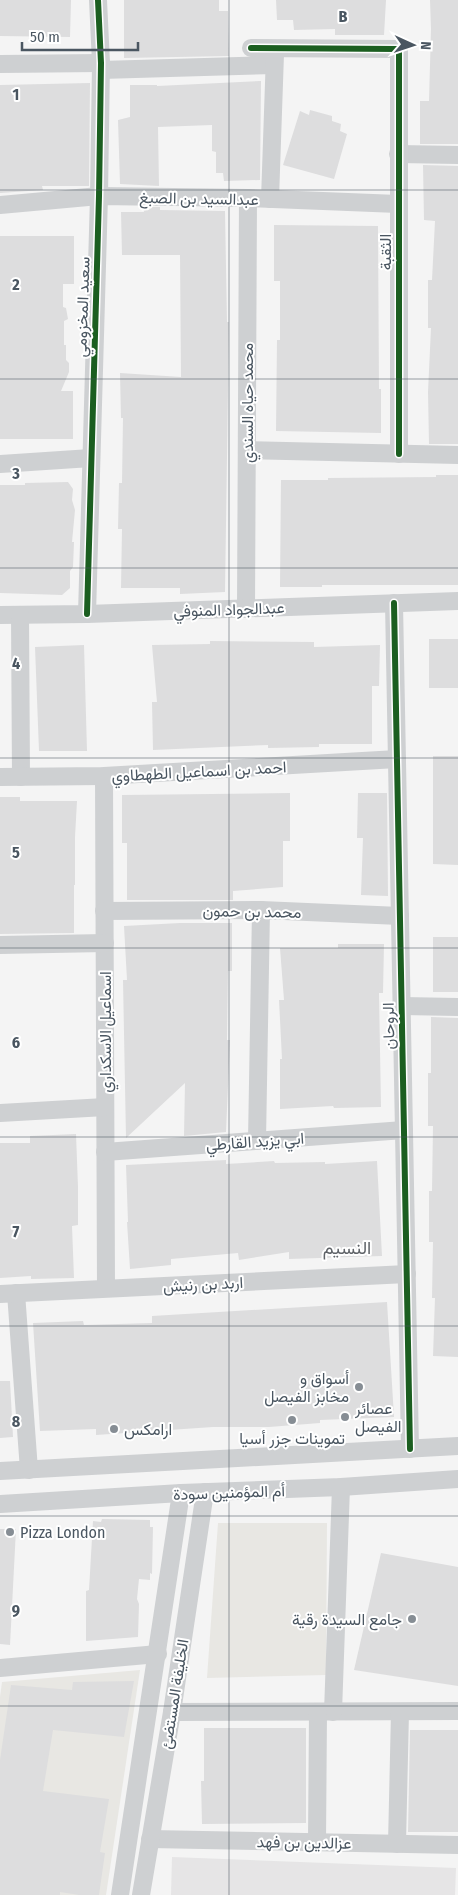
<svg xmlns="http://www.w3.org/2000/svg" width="458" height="1895" font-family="'Fira Sans Condensed',Vazirmatn,sans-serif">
<rect width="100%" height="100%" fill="#f4f4f4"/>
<g fill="#e8e7e3">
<polygon points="218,1523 327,1523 326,1675 207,1678"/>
<polygon points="140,1670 106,1895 0,1895 0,1697 2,1682"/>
</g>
<polygon fill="#e6e5e6" points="172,1857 456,1868 455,1895 171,1895"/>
<g fill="#ddddde">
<polygon points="0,0 71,0 70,37 0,36"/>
<polygon points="124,0 219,0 219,11 228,11 229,56 124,58"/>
<polygon points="276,0 386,0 384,35 335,35 335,29 294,30 293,20 277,20"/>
<polygon points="430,0 458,0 458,144 420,144 420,101 429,101 431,29"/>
<polygon points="261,81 260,180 224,181 223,173 216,173 216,152 212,151 212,125 158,127 159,186 120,184 118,120 130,117 130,85 157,85 157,86"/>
<polygon points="90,83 89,186 42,186 43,190 0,193 0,85"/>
<polygon points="310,110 332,116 332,121 341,124 340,131 347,134 334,179 283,165 300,111 309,115"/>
<polygon points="423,165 458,166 458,444 429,444 428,392 431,328 428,328 428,280 432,280 435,221 424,220"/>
<polygon points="143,207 160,207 160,210 225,211 227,322 229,322 225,592 180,594 180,588 121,588 122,529 118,529 119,483 122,483 123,418 121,418 120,373 181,377 180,255 122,255 121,212 144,212"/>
<polygon points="274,225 378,226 379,389 381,389 381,433 276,431 277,340 280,340 280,281 274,281"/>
<polygon points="0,236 74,236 74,284 63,284 63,307 66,308 68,319 64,321 64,345 66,345 66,360 69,363 69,372 61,391 73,391 73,439 0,439"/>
<polygon points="436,475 458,475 458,585 322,585 322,587 280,587 281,480 328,480 328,478 436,477"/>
<polygon points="68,482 73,489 72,500 75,510 72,542 74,542 73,567 70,571 70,588 62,595 0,593 0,485 25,485 25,483"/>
<rect x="429" y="639" width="29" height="49"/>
<polygon points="210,641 314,642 314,647 380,645 379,686 372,686 372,744 319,744 319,747 268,748 268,745 153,750 152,702 157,702 152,645 210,644"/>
<polygon points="84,645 87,751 39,751 35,647"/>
<polygon points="433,756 458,756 458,865 433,864"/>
<polygon points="290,793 290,841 283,841 283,887 233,891 233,900 127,900 127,843 122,843 122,795"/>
<polygon points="358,793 387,793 388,896 361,895 363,838 357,838"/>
<polygon points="0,797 20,797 20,801 77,801 75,837 75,885 74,885 74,933 0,934"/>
<polygon points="180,923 232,923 232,971 228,971 227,1040 230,1040 226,1132 184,1136 185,1083 126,1138 123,980 127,980 124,926"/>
<rect x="433" y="937" width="25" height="55"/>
<polygon points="338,944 384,944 383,993 379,993 381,1107 334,1108 333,1106 280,1109 280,1059 282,1059 279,1000 284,1000 280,948 338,948"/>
<polygon points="431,1017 458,1018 458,1357 433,1356 435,1298 432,1298 433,1242 429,1242 429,1191 432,1191 433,1126 428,1126 428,1073 431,1073"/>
<polygon points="76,1134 78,1187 78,1225 72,1226 74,1278 31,1279 31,1276 0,1278 0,1143 30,1143 30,1136"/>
<polygon points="226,1160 226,1164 274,1161 275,1163 325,1162 325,1164 377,1161 382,1256 289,1259 289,1252 239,1260 238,1253 171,1259 171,1265 130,1269 127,1222 128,1222 126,1165"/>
<polygon points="387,1302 394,1417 320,1420 320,1423 269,1427 213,1427 96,1435 96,1429 40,1431 33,1323 83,1321 84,1325 152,1323 152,1316"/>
<polygon points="0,1381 10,1381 13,1437 0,1438"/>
<polygon points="102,1519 150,1520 150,1527 153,1527 152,1574 150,1573 150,1580 139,1579 137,1599 139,1604 138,1637 86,1641 86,1591 89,1590 93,1521 101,1522"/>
<polygon points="0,1529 16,1529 10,1645 0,1644"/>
<polygon points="381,1553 458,1567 458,1686 354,1670"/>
<polygon points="134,1681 124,1737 53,1730 43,1791 109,1799 100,1852 105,1853 99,1895 79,1895 60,1892 60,1895 0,1895 0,1760 11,1685 72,1690 73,1682"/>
<polygon points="204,1728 306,1728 306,1823 202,1824 201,1781 204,1781"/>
<polygon points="410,1730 458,1730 458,1832 408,1832"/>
</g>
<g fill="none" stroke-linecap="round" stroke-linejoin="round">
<g stroke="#ced0d2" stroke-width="18">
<polyline points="251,48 399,49 399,454"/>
<polyline points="0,64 101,63"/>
<polyline points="101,70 274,65"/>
<polyline points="398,154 458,155"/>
<polyline points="270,199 275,54"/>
<polyline points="0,205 99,196 248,198 398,204"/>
<polyline points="247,450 458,455"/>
<polyline points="0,464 91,458"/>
<polyline points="394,603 410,1449"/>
<polyline points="246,609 248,198"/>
<polyline points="87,614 99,196 101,63 98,0"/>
<polyline points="0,615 87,614 458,601"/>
<polyline points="20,615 21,777"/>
<polyline points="104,776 106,1288"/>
<polyline points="0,777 104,776 397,759"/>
<polyline points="104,911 261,910 400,916"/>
<polyline points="0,945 105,943"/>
<polyline points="402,1006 458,1007"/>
<polyline points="0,1113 105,1107"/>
<polyline points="257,1141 261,910"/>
<polyline points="105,1152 404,1130"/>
<polyline points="16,1293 29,1470"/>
<polyline points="0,1294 407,1274"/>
<polyline points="0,1471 458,1446"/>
<polyline points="0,1504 181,1493 341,1487 458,1479"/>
<polyline points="0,1668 158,1654"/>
<polyline points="172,1712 458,1711"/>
<polyline points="333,1712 341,1487"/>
<polyline points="150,1839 458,1845"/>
<polyline points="317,1842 318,1712"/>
<polyline points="397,1844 400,1712"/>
<polyline points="120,1895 181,1493"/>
<polyline points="141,1895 172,1712 205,1492"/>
</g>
<defs>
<g id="cycleway">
<polyline points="251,48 399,49 399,454"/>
<polyline points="394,603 410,1449"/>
<polyline points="87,614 99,196 101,63 98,0"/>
</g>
</defs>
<use href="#cycleway" stroke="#fff" stroke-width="9"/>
<use href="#cycleway" stroke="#1b5e20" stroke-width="6"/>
</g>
<path fill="none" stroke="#4a5661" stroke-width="1" stroke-opacity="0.55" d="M229,0V1895M0,190H458M0,379H458M0,568H458M0,758H458M0,948H458M0,1137H458M0,1326H458M0,1516H458M0,1706H458"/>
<g fill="#868d94" stroke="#fff" stroke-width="2">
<circle cx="359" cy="1387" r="5"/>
<circle cx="345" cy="1417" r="5"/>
<circle cx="292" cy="1420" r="5"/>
<circle cx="114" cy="1429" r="5"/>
<circle cx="10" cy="1532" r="5"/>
<circle cx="412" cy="1619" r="5"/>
</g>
<g text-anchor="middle" stroke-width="4" stroke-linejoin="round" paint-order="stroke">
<g font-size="16" fill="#4a5661" stroke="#fff">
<text transform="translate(199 198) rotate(1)" y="6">عبدالسيد بن الصبغ</text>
<text transform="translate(385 252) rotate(-90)" y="6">الثقبة</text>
<text transform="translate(82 307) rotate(-88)" y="6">سعيد المخزومي</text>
<text transform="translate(247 403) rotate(-90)" y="6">محمد حياه السندي</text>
<text transform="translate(229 609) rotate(-2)" y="6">عبدالجواد المنوفي</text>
<text transform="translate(199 771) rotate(-3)" y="6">احمد بن اسماعيل الطهطاوي</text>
<text transform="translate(252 911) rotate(1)" y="6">محمد بن حمون</text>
<text transform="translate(388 1026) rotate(-91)" y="6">الروحان</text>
<text transform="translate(105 1032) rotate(-90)" y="6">اسماعيل الاسكداري</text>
<text transform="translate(255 1141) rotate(-4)" y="6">ابي يزيد القارطي</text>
<text transform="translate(203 1284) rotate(-3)" y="6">اربد بن رنيش</text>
<text transform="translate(229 1492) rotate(-2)" y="6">أم المؤمنين سودة</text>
<text transform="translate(174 1694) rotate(-81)" y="6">الخليفة المستضئ</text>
<text transform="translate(304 1842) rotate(1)" y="6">عزالدين بن فهد</text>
</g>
<g font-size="16" fill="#4a5661" stroke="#fff" text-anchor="start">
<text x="349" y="1384" text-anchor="end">أسواق و<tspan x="349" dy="18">مخابز الفيصل</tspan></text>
<text x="355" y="1414">عصائر<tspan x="355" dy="18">الفيصل</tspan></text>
<text x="124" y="1435">ارامكس</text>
<text x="292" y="1444" text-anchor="middle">تموينات جزر أسيا</text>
<text x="20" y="1538">Pizza London</text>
<text x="402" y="1625" text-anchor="end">جامع السيدة رقية</text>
</g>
<g font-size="18" fill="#5f6368" stroke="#fff">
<text x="347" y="1254">النسيم</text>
</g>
</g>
<g font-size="16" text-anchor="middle" font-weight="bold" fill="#4a5661" stroke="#fff" stroke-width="4" stroke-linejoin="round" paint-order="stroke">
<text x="343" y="22">B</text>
<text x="16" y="100">1</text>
<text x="16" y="290">2</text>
<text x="16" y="479">3</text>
<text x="16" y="669">4</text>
<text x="16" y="858">5</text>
<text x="16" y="1048">6</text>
<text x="16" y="1237">7</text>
<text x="16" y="1427">8</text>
<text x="16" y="1616">9</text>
</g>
<g transform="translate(413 45) rotate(93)" stroke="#ffffff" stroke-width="4" paint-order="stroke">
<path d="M0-4L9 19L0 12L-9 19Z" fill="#4a5661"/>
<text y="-8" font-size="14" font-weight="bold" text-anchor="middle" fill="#4a5661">N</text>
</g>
<path d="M22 42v8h116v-8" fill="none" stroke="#4a5661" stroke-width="2.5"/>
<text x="30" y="42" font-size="15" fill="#4a5661" stroke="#ffffff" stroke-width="4" paint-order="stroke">50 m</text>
</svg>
